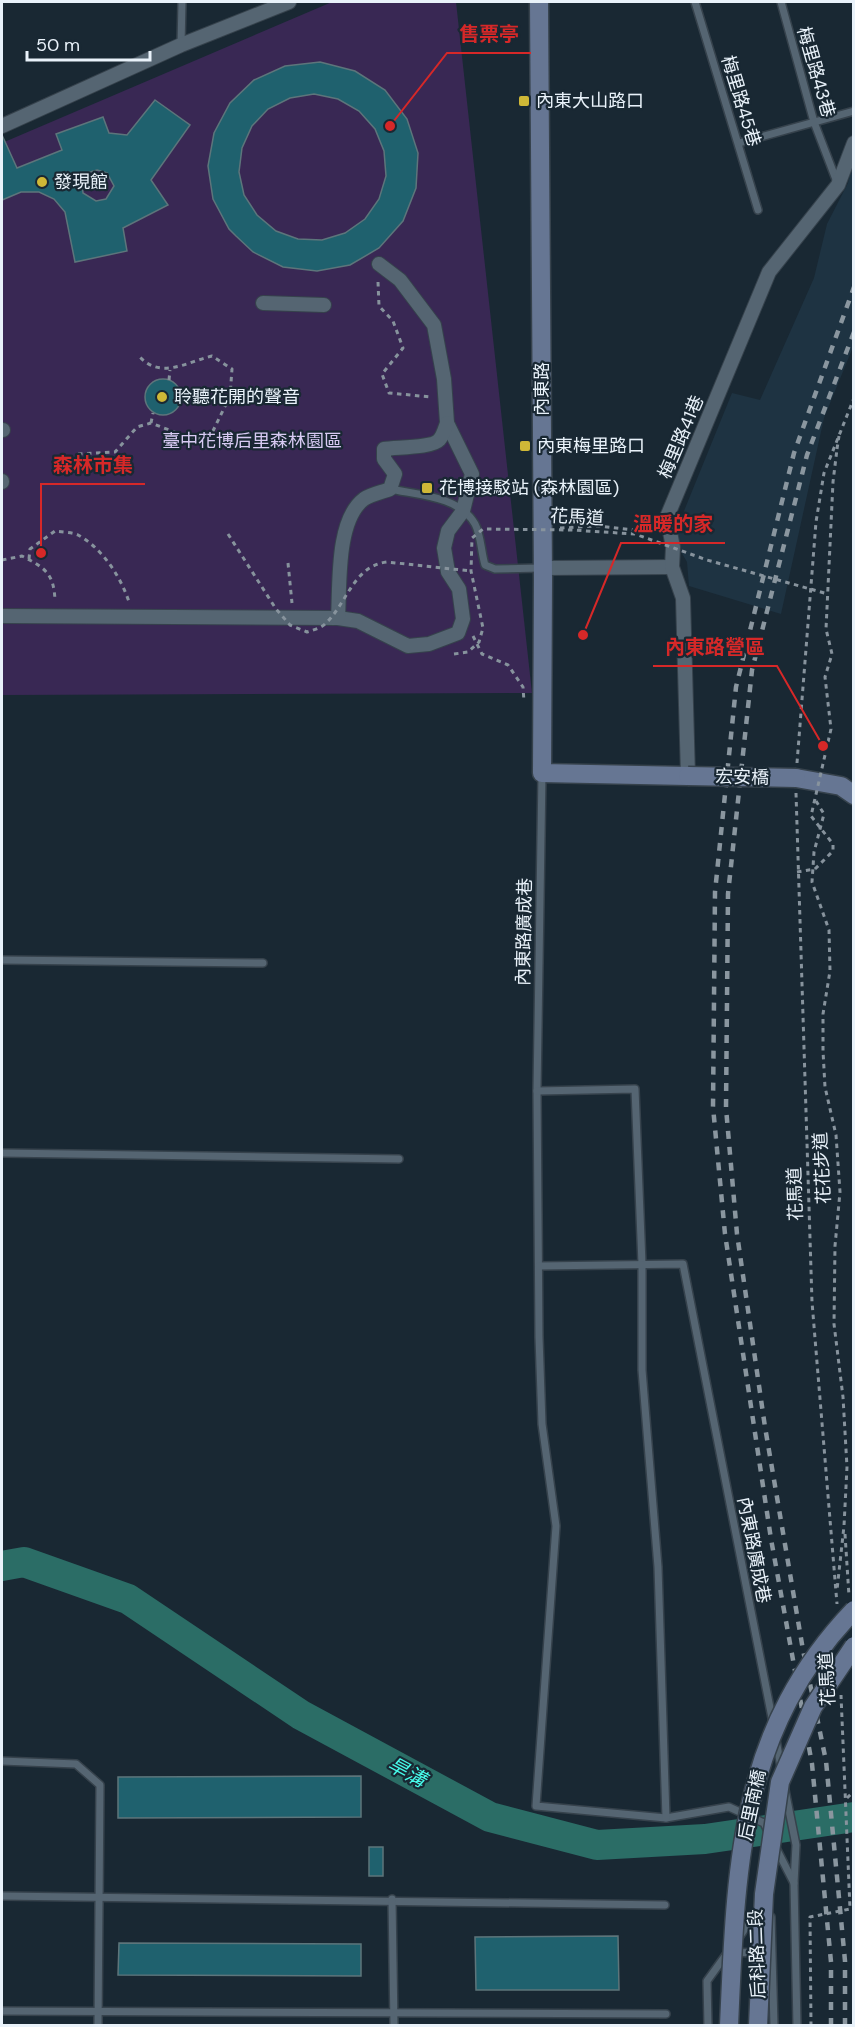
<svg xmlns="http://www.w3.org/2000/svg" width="855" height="2027" font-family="'DM Sans','Noto Sans TC',sans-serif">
<rect width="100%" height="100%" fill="#192833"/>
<polygon fill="#1e3342" points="853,163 853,347 824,418 781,614 689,586 687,562 673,538 732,393 760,400 814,278 827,224 848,183"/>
<polygon fill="#392854" points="332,2 456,2 532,693 2,695 2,143"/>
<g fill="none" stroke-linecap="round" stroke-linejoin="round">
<polyline stroke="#2b6d66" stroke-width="30" points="2,1566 24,1562 128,1599 301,1715 490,1817 597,1845 705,1839 854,1817"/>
</g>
<g fill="#1f616e" stroke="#5d757b" stroke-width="1.5" fill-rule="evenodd">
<path d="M320,62L355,71L385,90L407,119L418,153L416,188L403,221L379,248L350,265L317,271L283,267L253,252L236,236L229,229L213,199L208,166L214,133L230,103L254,80L285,66ZM314,94L338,99L359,111L375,129L384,151L386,176L379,199L365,219L345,233L322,240L298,239L276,231L257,215L244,195L239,172L242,148L252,126L268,109L290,98Z"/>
<path d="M155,100L190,125L151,180L168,205L123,228L127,251L75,262L65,212L54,199L39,192H21L2,200V135L17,168L62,150L56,134L103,117L109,133L127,135ZM97,170L107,173L114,186L106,199L96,201L83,193L82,182L87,173Z"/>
<circle cx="163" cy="397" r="18"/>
<polygon points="361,1776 361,1817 118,1818 118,1777"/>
<rect x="369" y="1847" width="14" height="29"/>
<polygon points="618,1936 619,1990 476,1990 475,1937"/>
<polygon points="119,1943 361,1944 361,1976 118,1975"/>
</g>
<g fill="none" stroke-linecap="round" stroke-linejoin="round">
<defs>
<g id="lane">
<polyline points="695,2 758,210"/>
<polyline points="781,2 814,122 837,182"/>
<polyline points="181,45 182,2"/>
<polyline points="739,143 854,111"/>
<path d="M390,489C418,495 459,496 475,524C481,535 481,552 485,565L495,569L541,568"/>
<polyline points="542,773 537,1091 539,1337 542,1424 556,1526 536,1806 666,1818 729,1807 764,1823 768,1831"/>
<polyline points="2,960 263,963"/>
<polyline points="537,1091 635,1089 642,1264 642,1370 658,1567 666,1818"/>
<polyline points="2,1153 399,1159"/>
<polyline points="539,1266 683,1264 773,1723"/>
<polyline points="776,1740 781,1767"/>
<polyline points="2,1761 76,1764 100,1785 98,2026"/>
<polyline points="785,1790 796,1845 794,1883"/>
<polyline points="775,1846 794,1883 797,2026"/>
<polyline points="2,1896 665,1905"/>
<polyline points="392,1899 394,2026"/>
<polyline points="771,1917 774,2026"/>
<polyline points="738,1939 759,1908"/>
<polyline points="732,1952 754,1953 758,1958"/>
<polyline points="2,2011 666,2014"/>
<polyline points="708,2026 707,1981 728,1952"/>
</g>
<g id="street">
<polyline points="2,126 181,45 289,2"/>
<polyline points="263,303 324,305"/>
<polyline points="2,430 3,430"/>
<polyline points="2,482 2,481"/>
<polyline points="543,568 672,567"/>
<polyline points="2,616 338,618 358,621 408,646 429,644 458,633 463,619 459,589 448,572 444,548 448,531 463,511 472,474 447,423 444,379 434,325 400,280 379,264"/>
<path d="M338,618C340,584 336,520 364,499C371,494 383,492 390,489L395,474L384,459V449C396,447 432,448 439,440C443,436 445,428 447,423"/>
<polyline points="688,776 683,598 672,567 673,547 667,517 769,272 838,185 854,143"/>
</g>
<g id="secondary">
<polyline points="539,2 543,579 542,773 688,776"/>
<polyline points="796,778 841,786 854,795"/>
</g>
</defs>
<use href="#lane" stroke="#36424c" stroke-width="10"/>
<use href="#street" stroke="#36424c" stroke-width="16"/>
<use href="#secondary" stroke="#36424c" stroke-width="21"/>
<g stroke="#87939d" stroke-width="3" stroke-dasharray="4.5 4.5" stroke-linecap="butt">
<polyline points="378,282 379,306 393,321 403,348 382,374 389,393 431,397"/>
<polyline points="169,380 170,370"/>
<polyline points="151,423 153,413"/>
<polyline points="837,449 839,436"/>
<path d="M78,454L115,452L137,427L151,423L195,440L211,435L230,396L232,369L212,356C187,362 160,380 139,356"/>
<polyline points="560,528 597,526 635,530 635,534"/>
<path d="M29,559L30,549L55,531C61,532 72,532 78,535C102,548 121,577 129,602"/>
<path d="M2,560L22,556C45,568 54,573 55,601"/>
<polyline points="288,563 292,603"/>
<polyline points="473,636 482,654 508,665 523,687 524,702"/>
<polyline points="797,763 816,522 824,473 854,398"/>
<polyline points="796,793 812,1302 837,1604"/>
<polyline points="816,801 824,814 814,852 812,882 829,930 830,971 823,1014 823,1051 825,1087 836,1135 840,1192 835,1246 834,1324 843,1397 847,1467 844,1526 837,1590"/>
<polyline points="797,872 815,869"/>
<polyline points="845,1534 849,1596"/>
<polyline points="847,1798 854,1791"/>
<polyline points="811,2026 810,1917 850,1909 841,1695"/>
</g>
<use href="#lane" stroke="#556572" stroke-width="7"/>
<use href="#street" stroke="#556572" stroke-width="14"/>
<use href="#secondary" stroke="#667693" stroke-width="18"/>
<g stroke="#8a969f" stroke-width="4.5" stroke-dasharray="8 8" stroke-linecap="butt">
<polyline points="831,2026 831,1962 812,1764 771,1539 725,1234 713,1107 715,892 736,687 794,453 854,287"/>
<polyline points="845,2026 845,1961 826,1761 803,1650 765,1427 737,1234 726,1108 728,894 752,670 807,455 854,332"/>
</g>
<defs>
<g id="secondary-bridge">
<polyline points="688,776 796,778"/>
<path d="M729,2026C736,1868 738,1731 854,1610"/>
<polyline points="758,2026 764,1894 780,1782 813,1707 854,1646"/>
</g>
</defs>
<use href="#secondary-bridge" stroke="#36424c" stroke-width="21" stroke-linecap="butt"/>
<g stroke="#87939d" stroke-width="3" stroke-dasharray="4.5 4.5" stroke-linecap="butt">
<path d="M228,534L276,609L290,625L307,632C313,630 321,628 325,624C347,604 353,566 387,562L471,571"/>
<polyline points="454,654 468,652 479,642 483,628 471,571 472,538 483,529 572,530 635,534 707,560 828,594"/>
<polyline points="815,869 833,851 833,844 811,816 831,729 825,677 832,654 826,629 833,482 837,449"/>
</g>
<use href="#secondary-bridge" stroke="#667693" stroke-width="18"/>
</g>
<g fill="#cfb837" stroke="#192833" stroke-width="2">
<rect x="518" y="95" width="12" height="12" rx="3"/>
<circle cx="42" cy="182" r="6"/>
<circle cx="162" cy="397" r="6"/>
<rect x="519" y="440" width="12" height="12" rx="3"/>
<rect x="421" y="482" width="12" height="12" rx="3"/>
</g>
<g text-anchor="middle" stroke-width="4.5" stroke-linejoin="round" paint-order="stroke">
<g font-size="18" fill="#e9f2fa" stroke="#192833">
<text transform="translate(816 72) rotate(74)" y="6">梅里路43巷</text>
<text transform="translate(741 101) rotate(73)" y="6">梅里路45巷</text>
<text transform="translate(542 389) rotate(-90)" y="6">內東路</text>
<text transform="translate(681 437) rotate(-67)" y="6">梅里路41巷</text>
<text transform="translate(577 517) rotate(3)" y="6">花馬道</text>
<text transform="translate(742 777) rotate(1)" y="6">宏安橋</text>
<text transform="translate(524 932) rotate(-89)" y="6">內東路廣成巷</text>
<text transform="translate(822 1168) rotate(-93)" y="6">花花步道</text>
<text transform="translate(795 1194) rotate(-92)" y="6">花馬道</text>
<text transform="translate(754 1550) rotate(79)" y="6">內東路廣成巷</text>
<text transform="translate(827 1679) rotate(-93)" y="6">花馬道</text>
<text transform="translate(752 1805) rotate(-78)" y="6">后里南橋</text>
<text transform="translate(757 1954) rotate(-92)" y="6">后科路二段</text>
</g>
<g font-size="18" fill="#e9f2fa" stroke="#192833" text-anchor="start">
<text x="536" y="107">內東大山路口</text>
<text x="54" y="188">發現館</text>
<text x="174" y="403">聆聽花開的聲音</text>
<text x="537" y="452">內東梅里路口</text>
<text x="439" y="494">花博接駁站 (森林園區)</text>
</g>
<g font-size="18" fill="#d7caf2" stroke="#192833">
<text x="252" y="447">臺中花博后里森林園區</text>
</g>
<g font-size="20" font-style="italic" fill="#46fae9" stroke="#192833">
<text transform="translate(407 1772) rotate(28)" y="7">旱溝</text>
</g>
</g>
<path fill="none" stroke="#d62828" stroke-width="2" d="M390 126L447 53H531M41 553L41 484H145M583 635L621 543H725M823 746L777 666H653"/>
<g fill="#d62828" stroke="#192833" stroke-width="2">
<circle cx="390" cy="126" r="6"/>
<circle cx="41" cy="553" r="6"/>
<circle cx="583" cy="635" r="6"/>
<circle cx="823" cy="746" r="6"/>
</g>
<g font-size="20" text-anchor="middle" font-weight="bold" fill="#d62828" stroke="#192833" stroke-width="4.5" stroke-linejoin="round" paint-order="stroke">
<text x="489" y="41">售票亭</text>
<text x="93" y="472">森林市集</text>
<text x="673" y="531">溫暖的家</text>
<text x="715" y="654">內東路營區</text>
</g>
<rect width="855" height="2027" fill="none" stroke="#e9f2fa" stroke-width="6"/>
<path d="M27 51v9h123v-9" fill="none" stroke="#e9f2fa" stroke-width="3"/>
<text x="36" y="51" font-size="18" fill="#e9f2fa" stroke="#192833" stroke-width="4.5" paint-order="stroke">50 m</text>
</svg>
